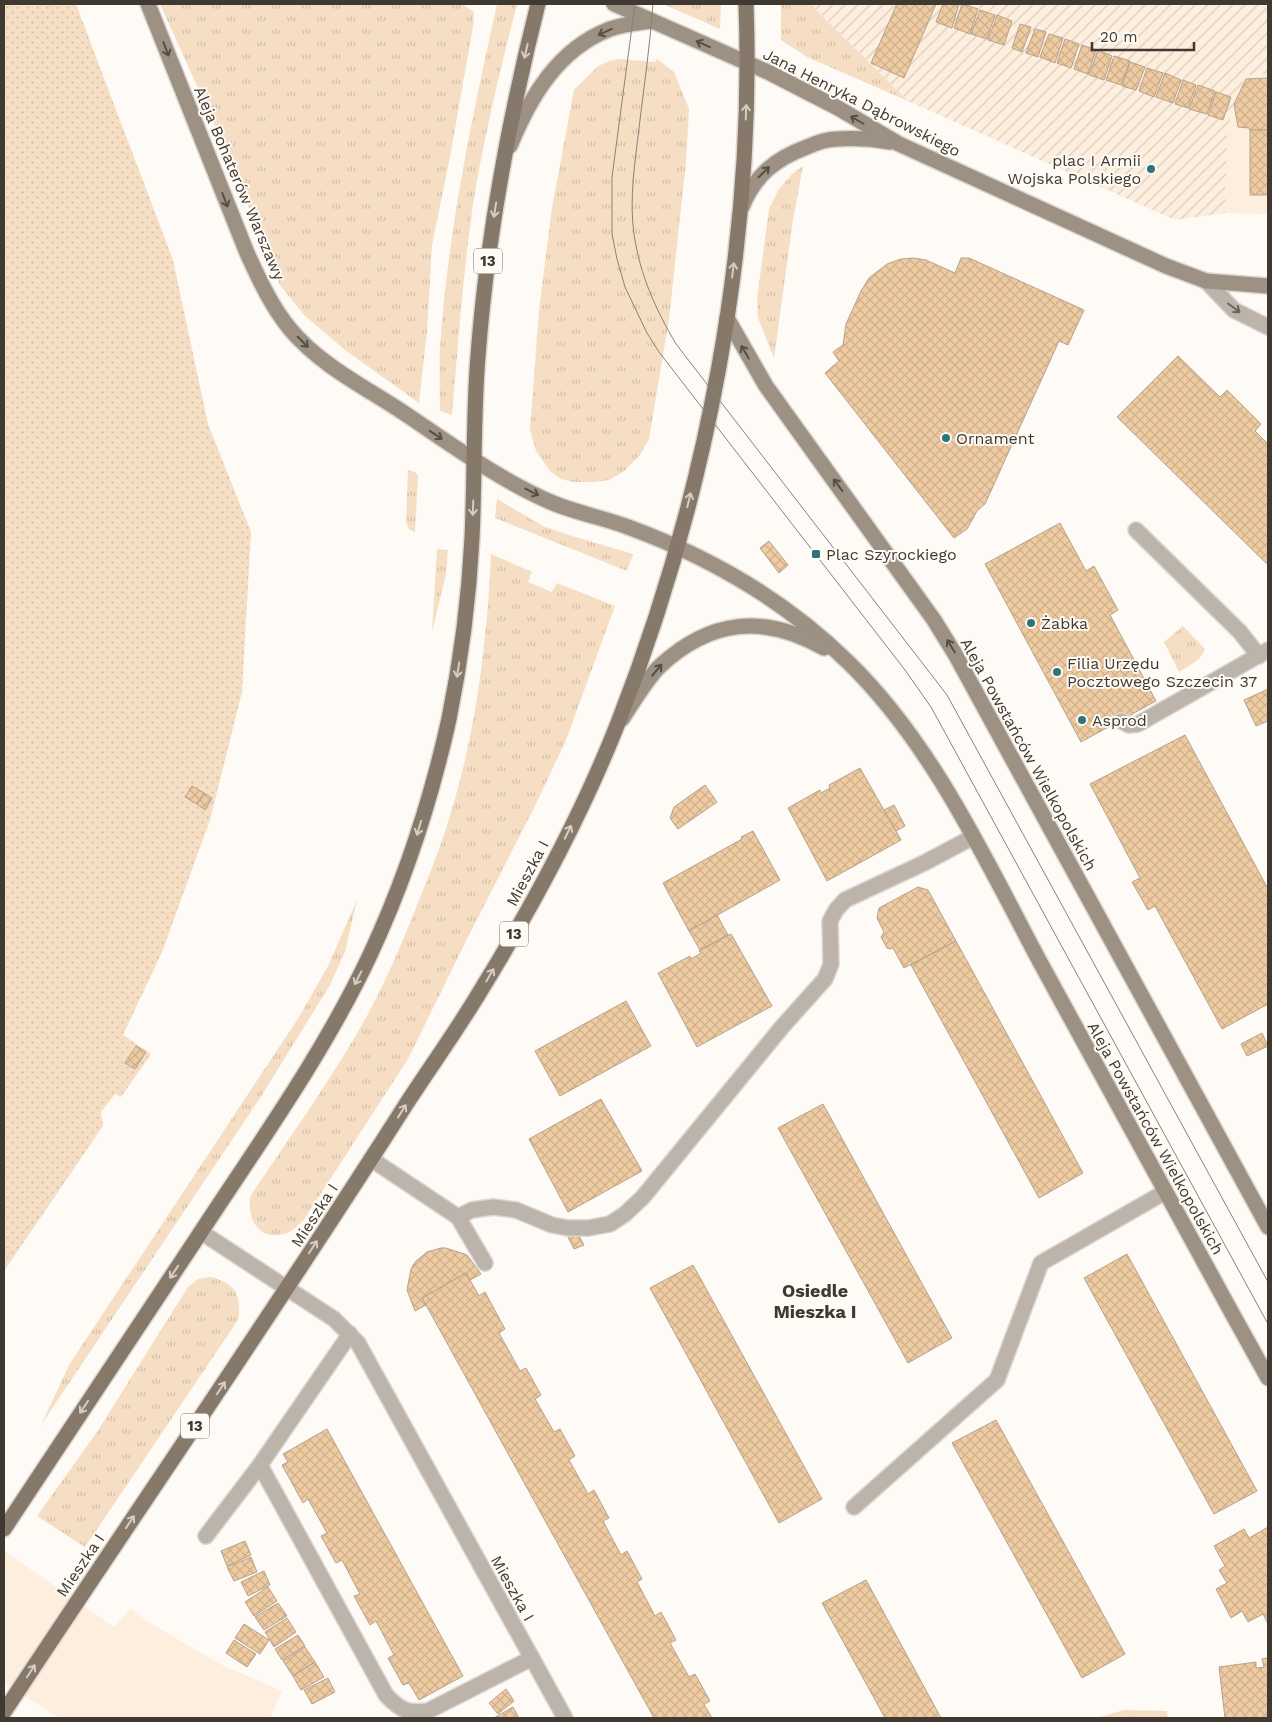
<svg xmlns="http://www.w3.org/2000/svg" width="1272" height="1722" font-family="'Work Sans',sans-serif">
<defs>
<pattern id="industrial-furrows" width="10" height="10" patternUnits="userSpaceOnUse" patternTransform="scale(1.25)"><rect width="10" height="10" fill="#fdeede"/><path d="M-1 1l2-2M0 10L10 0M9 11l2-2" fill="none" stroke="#dacdbf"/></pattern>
<pattern id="grass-tufts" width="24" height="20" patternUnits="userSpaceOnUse" patternTransform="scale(1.25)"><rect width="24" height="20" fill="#f5dec4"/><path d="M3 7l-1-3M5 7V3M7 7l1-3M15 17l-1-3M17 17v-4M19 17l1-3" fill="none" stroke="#d3bfa9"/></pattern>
<pattern id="garden-dots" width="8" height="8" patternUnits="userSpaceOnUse" patternTransform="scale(1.25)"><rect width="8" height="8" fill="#f5dec4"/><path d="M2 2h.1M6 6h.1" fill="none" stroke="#d3bfa9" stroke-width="1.8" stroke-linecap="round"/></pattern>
<pattern id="building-cross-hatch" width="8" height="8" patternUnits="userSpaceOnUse" patternTransform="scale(1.25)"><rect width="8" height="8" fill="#efcba2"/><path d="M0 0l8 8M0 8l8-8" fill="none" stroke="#ceaf8c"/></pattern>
</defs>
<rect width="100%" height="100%" fill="#fefaf5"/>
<g fill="#fdeede">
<polygon points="1268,74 1268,214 1225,213 1227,131 1234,104 1246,75"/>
<polygon points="4,1551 114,1627 131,1609 143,1619 222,1665 282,1691 270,1718 59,1718 4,1682"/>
</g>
<polygon fill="url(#industrial-furrows)" points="810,4 1268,4 1268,74 1246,75 1234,104 1227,131 1225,213 1175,220 908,101"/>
<g fill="url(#grass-tufts)">
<polygon points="160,4 462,4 474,12 473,27 450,157 432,245 427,331 419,403 345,350 304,315 280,285 226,150"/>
<path d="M497,4H517C500,70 484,137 473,204C463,274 458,345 452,415L440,411C440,390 439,368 440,347C448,231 472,117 497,4Z"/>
<polygon points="663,4 721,4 720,29"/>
<polygon points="781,4 810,4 908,101 807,57 781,40"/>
<polygon points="620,59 655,62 657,59 674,72 689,109 686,162 669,319 649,439 640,455 623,472 609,480 595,482 573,482 561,479 550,471 536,451 530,430 539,310 552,208 574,90 598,66 612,60"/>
<polygon points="803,166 793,220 774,358 758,318 757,300 769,209 779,189 792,174"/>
<polygon points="408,470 415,472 418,476 415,532 409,529 406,522"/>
<polygon points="497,499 543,526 569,535 633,554 627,571 495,518"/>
<polygon points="437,549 448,550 446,574 432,632"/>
<path d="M491,554L532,572L528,582L552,592L557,583L615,606L566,740L534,808L467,939L408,1059L303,1221C299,1224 295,1229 291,1231C263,1245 245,1222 251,1195C286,1143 323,1091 355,1037C377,1000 396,958 412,918C425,885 439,852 449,819C476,733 487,643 491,554Z"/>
<path d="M1183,626L1205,649C1201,661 1189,665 1179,672L1164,642Z"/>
<polygon points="357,900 345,952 330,985 262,1095 41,1425 69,1365 299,1017 328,966"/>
<path d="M211,1277C236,1284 242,1295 238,1320L85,1547L37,1516L97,1432L188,1287L198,1279Z"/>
<polygon points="1124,1710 1167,1711 1168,1718 1097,1718"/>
</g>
<polygon fill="url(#garden-dots)" points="4,4 76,4 173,260 208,424 251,532 242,692 210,820 162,952 123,1035 151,1054 121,1097 115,1094 101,1112 103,1126 4,1271"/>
<g fill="url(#building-cross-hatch)" stroke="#b5a38f">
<polygon points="897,4 936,4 904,78 871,63"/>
<polygon points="943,4 959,4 952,28 936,22"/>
<polygon points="962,4 978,9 970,34 954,28"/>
<polygon points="980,10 995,15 987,39 971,34"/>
<polygon points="997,15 1012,21 1004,45 988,40"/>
<polygon points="1020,24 1031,27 1022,52 1012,48"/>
<polygon points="1035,29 1046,32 1038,57 1026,53"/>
<polygon points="1049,34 1063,38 1055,63 1040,57"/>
<polygon points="1065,39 1079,44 1071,68 1057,63"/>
<polygon points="1082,45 1096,50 1088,74 1074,69"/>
<polygon points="1098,50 1112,56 1104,80 1089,75"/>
<polygon points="1114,56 1130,61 1121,85 1106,80"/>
<polygon points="1130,62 1145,67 1136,90 1122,86"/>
<polygon points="1147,68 1163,73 1154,97 1139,91"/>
<polygon points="1165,73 1181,80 1173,103 1156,97"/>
<polygon points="1268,78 1268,130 1250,130 1249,128 1238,127 1234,104 1246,79"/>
<polygon points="1183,80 1196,85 1188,108 1175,104"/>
<polygon points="1198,85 1215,91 1207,114 1189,109"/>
<polygon points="1216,92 1231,97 1223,120 1208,115"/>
<rect x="1250" y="130" width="18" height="65"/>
<polygon points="913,258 926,260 955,273 961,258 969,258 1084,310 1068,345 1059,341 985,504 977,511 967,529 954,538 825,373 839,361 833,352 843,345 846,324 861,291 869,278 887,264 901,259"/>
<polygon points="1178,356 1220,397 1227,390 1261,424 1255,431 1268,444 1268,565 1117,417"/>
<polygon points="1060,523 1086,571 1094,566 1118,610 1110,615 1156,701 1081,742 985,564"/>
<polygon points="769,541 788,565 779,573 760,548"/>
<polygon points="1268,689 1268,721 1256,726 1244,700"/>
<polygon points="1185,735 1268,889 1268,1004 1222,1029 1155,906 1148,910 1132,882 1140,878 1090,784"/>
<polygon points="860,768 901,840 827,881 788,808 820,790 821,793 830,788 829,785"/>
<polygon points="705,785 717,802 678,829 670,818 674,807"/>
<polygon points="192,786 204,793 197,804 185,797"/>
<polygon points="204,793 212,798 205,810 197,804"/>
<polygon points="894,805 905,826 896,831 884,810"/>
<polygon points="753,831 780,880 689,931 663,883 742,839 741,837"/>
<polygon points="918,887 928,890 956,941 904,968 893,948 890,949 887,948 881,937 884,932 877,918 879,908"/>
<polygon points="717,915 728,935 700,950 689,931"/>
<polygon points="731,934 772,1006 697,1047 658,973 690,956 691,959 701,953 699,951"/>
<polygon points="956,941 1083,1173 1039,1198 911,965"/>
<polygon points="626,1001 651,1046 560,1096 535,1051"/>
<polygon points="1262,1033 1268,1046 1247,1056 1241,1044"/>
<polygon points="136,1046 146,1052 135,1069 125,1063"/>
<polygon points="601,1099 642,1171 568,1212 529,1139"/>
<polygon points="823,1104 952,1338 908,1363 778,1128"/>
<polygon points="578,1234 584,1245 574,1249 568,1237"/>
<polygon points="441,1248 446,1248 467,1255 481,1274 470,1280 466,1273 422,1298 426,1305 415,1311 407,1290 411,1269 415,1262 427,1252"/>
<polygon points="1127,1254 1257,1491 1214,1514 1084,1278"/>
<polygon points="693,1265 822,1499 779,1523 650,1288"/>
<polygon points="466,1273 479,1296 485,1292 505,1329 499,1333 520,1371 526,1368 541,1395 535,1399 554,1432 560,1429 575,1456 569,1460 588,1494 594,1490 609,1518 603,1521 621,1555 627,1551 642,1579 637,1582 655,1616 661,1612 676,1640 670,1643 689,1677 695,1674 710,1701 704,1704 712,1718 654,1718 426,1305 422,1298"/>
<polygon points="996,1420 1125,1654 1082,1678 952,1443"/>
<polygon points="327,1429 463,1676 419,1700 409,1683 403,1685 388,1658 394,1655 376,1621 370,1625 354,1596 360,1594 342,1560 336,1563 321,1536 327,1533 308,1499 303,1503 282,1465 288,1462 283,1454"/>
<polygon points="1268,1527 1268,1624 1263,1614 1248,1622 1242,1611 1231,1618 1216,1589 1227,1583 1219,1570 1225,1566 1214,1546 1244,1529 1249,1538"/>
<polygon points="245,1541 251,1555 227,1566 221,1551"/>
<polygon points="251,1557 257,1572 234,1581 227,1567"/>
<polygon points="264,1571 270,1585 248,1596 241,1582"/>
<polygon points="866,1580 941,1718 885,1718 822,1603"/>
<polygon points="268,1587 277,1601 254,1616 245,1602"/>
<polygon points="278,1603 287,1616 264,1630 255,1617"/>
<polygon points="287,1618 296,1632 274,1647 265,1632"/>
<polygon points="244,1624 269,1640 260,1654 235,1638"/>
<polygon points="298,1635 305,1646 282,1660 275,1649"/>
<polygon points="234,1640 256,1654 247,1667 226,1653"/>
<polygon points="305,1647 315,1662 293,1676 283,1661"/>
<polygon points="1268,1658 1268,1718 1225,1718 1219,1667 1256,1662 1256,1668 1264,1667 1262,1659"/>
<polygon points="315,1662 324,1677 301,1690 293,1676"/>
<polygon points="328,1678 335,1692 312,1704 304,1690"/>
<polygon points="506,1689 514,1701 498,1714 489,1703"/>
<polygon points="513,1707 519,1718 494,1718"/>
</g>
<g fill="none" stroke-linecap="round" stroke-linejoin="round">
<defs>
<g id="lane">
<polyline points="371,1159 458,1217 472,1210 493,1207 516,1210 552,1225 568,1228 588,1228 610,1224 625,1214 643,1197 782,1027 825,979 831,964 830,921 836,910 845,900 924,863 973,837"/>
<polyline points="458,1217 485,1263"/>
<path d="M260,1465L386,1695C400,1710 408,1714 428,1711L532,1658"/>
<polyline points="854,1507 997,1380 1041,1263 1165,1192"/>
<polyline points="206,1536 260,1465 350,1334"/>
</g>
<g id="street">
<polyline points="1206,281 1234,310 1268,327"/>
<polyline points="1136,530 1240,632 1259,656"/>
<polyline points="1121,721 1129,725 1138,724 1268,650"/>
<polyline points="201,1232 334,1319 358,1343 565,1718"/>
</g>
<g id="secondary">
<path d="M148,4L247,253C259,279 271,306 290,329C321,366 365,387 404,413C452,445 499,480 553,503C577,513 604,518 628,527C710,557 787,602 849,663C933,745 985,859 1040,962C1116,1101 1191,1240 1268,1378"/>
<polyline points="614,4 770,73 838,108 899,144 1166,266 1206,281 1268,286"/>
<path d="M510,146C530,97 558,49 610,29C624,24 638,23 652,21"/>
<path d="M742,207C755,175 775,159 807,147C816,143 826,139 837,139C854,138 873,139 890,142"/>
<polyline points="727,318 766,386 934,620 955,654 1268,1227"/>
<path d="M622,719C632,704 648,677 660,666C711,619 764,614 824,648"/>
</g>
<g id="primary">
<path d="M4,1529C68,1432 132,1335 197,1238C257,1146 323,1055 370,955C405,880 431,800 449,719C461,660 469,599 472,538C475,477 473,416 478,356C487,237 509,119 538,4"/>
<path d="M4,1712C137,1510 275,1311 405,1106C429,1069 455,1033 478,995C531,909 581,817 618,723C706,498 755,246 746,4"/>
</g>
</defs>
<use href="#lane" stroke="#dcd7d2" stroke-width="18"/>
<use href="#street" stroke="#dcd7d2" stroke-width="18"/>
<use href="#secondary" stroke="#dcd7d2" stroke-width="18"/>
<use href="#primary" stroke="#dcd7d2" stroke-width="18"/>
<use href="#lane" stroke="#bcb4ab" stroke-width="15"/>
<use href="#street" stroke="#bcb4ab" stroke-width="15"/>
<use href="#secondary" stroke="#9d9184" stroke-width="15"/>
<use href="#primary" stroke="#877969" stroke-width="15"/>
<g stroke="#88827b" stroke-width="1">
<polyline points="635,4 612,177 612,234 617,259 625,287 647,333 659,352 905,670 931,707 1268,1324"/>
<path d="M653,4C650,45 644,87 639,128C635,163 629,199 634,234C640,275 655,308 676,344L947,695L1268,1282"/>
</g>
</g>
<defs><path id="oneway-shaft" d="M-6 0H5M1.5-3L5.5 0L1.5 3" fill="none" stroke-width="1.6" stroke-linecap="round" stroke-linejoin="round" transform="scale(1.25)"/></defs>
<g stroke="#574f46">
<use href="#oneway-shaft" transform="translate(605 32) rotate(156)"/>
<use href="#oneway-shaft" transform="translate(703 44) rotate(-156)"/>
<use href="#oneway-shaft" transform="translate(166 49) rotate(69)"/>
<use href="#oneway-shaft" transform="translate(857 120) rotate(-150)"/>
<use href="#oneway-shaft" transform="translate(764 172) rotate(-44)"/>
<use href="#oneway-shaft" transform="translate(225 200) rotate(69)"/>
<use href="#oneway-shaft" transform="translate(303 342) rotate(45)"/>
<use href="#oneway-shaft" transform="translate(745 352) rotate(-120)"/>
<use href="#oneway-shaft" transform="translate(436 435) rotate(33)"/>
<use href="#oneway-shaft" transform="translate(838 485) rotate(-126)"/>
<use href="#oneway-shaft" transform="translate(532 492) rotate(27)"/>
<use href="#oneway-shaft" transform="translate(951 646) rotate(-121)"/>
<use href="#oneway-shaft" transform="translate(657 670) rotate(-50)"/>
</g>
<g stroke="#d4cdc4">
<use href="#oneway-shaft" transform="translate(526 51) rotate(103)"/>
<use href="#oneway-shaft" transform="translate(746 112) rotate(-88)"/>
<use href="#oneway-shaft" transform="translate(495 210) rotate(99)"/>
<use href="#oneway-shaft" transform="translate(733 270) rotate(-83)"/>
<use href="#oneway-shaft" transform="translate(689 500) rotate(-76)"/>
<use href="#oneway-shaft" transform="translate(473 508) rotate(92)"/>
<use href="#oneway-shaft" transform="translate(458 670) rotate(99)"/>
<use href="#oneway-shaft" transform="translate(419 828) rotate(107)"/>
<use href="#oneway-shaft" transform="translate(568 832) rotate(-64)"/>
<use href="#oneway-shaft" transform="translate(490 975) rotate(-60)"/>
<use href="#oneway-shaft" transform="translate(358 978) rotate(117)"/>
<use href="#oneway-shaft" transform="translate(402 1111) rotate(-58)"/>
<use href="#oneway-shaft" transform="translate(313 1247) rotate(-57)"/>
<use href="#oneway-shaft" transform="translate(174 1272) rotate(124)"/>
<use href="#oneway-shaft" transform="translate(221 1388) rotate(-56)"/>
<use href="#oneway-shaft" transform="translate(84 1407) rotate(124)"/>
<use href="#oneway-shaft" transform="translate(130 1522) rotate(-56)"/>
<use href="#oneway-shaft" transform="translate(31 1671) rotate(-57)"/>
</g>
<use stroke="#6b645c" href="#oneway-shaft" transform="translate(1234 308) rotate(37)"/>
<g fill="#2c7579" stroke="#fefaf5" stroke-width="2">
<circle cx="1151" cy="169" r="5"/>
<circle cx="946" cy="438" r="5"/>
<rect x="811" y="549" width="10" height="10" rx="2.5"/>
<circle cx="1031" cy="623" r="5"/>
<circle cx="1057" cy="672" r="5"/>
<circle cx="1082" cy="720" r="5"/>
</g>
<g text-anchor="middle" stroke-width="4" stroke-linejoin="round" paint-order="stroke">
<g fill="#fefaf5" stroke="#79736c" stroke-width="1">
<rect x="474" y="248.5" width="28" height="25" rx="4"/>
<rect x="500" y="921.5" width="28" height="25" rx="4"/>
<rect x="181" y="1413.5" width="28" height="25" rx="4"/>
</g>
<g font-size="15" font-weight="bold" fill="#403931">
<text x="488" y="266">13</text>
<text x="514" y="939">13</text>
<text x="195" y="1431">13</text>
</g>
<g font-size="16" fill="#403931" stroke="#fefaf5">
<text transform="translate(862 102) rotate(27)" y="6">Jana Henryka Dąbrowskiego</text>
<text transform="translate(240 183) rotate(67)" y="6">Aleja Bohaterów Warszawy</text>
<text transform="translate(1029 754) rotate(61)" y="6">Aleja Powstańców Wielkopolskich</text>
<text transform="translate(527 873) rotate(-62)" y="6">Mieszka I</text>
<text transform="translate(1156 1138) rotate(61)" y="6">Aleja Powstańców Wielkopolskich</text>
<text transform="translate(314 1215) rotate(-57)" y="6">Mieszka I</text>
<text transform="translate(80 1565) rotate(-56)" y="6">Mieszka I</text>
<text transform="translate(513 1588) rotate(61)" y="6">Mieszka I</text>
</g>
<g font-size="16" fill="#403931" stroke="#fefaf5" text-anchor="start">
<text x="1141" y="166" text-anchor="end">plac I Armii<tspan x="1141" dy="18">Wojska Polskiego</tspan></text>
<text x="956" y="444">Ornament</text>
<text x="826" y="560">Plac Szyrockiego</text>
<text x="1041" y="629">Żabka</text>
<text x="1067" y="669">Filia Urzędu<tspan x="1067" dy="18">Pocztowego Szczecin 37</tspan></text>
<text x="1092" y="726">Asprod</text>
</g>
<g font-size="18" font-weight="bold" fill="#403931" stroke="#fefaf5">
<text x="815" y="1297">Osiedle<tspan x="815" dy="21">Mieszka I</tspan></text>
</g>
</g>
<rect width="1272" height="1722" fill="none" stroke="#403931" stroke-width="10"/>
<path d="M1092 42v8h102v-8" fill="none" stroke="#403931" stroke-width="2.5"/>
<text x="1100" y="42" font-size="15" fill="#403931" stroke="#fefaf5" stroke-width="4" paint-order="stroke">20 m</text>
</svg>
